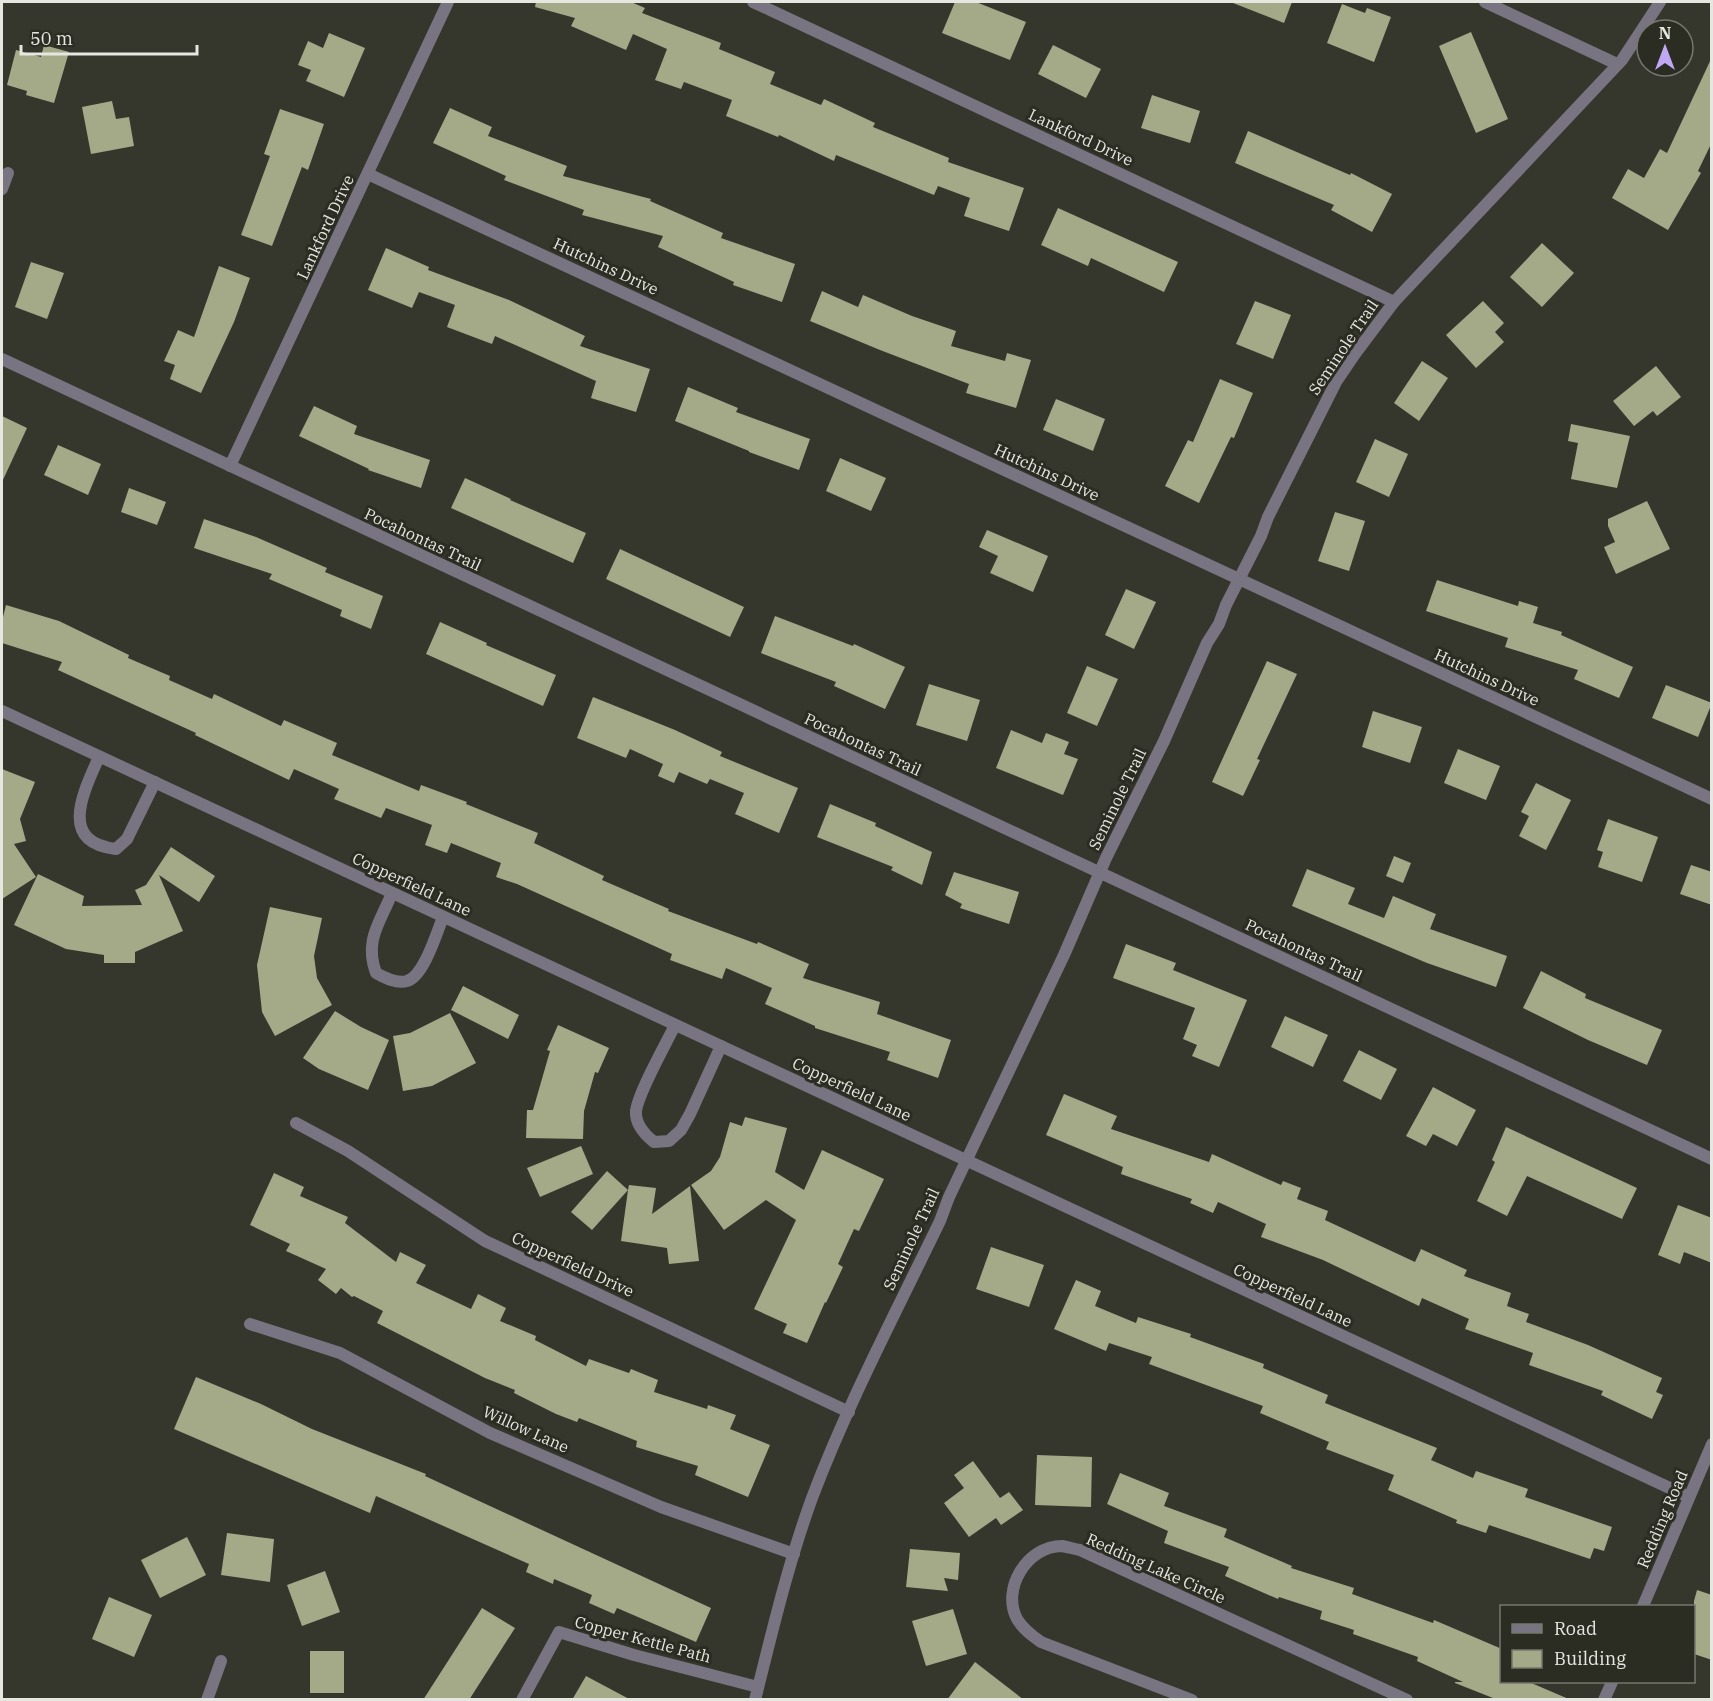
<svg xmlns="http://www.w3.org/2000/svg" width="1713" height="1701" font-family="'IBM Plex Serif',serif">
<rect width="100%" height="100%" fill="#35372d"/>
<g fill="#a4a988">
<polygon points="536,2 631,2 645,8 642,13 721,43 719,49 775,72 770,84 821,105 824,99 875,123 873,127 949,158 948,162 1024,188 1009,231 964,216 970,198 938,186 934,195 836,155 834,161 779,135 778,137 726,116 732,100 684,82 681,89 655,80 667,49 633,34 626,50 571,26 575,18 535,7"/>
<polygon points="955,2 976,2 1026,22 1010,60 942,33"/>
<polygon points="1233,2 1292,2 1284,23 1233,3"/>
<polygon points="1342,4 1365,13 1367,8 1391,17 1374,62 1327,43"/>
<polygon points="1471,32 1508,119 1476,133 1439,46"/>
<polygon points="329,33 365,48 344,97 306,81 311,70 298,65 308,41 323,48"/>
<polygon points="44,45 69,52 54,103 26,95 27,91 7,85 16,50 41,57"/>
<polygon points="1053,45 1101,69 1086,98 1038,74"/>
<polygon points="1712,57 1712,142 1698,171 1701,173 1668,230 1612,198 1628,169 1644,178 1660,149 1667,153"/>
<polygon points="1152,95 1200,111 1190,143 1141,128"/>
<polygon points="112,101 116,119 129,117 134,146 91,154 82,107"/>
<polygon points="450,108 492,127 488,136 567,166 563,176 651,199 650,201 723,233 721,238 795,264 782,302 733,285 734,282 658,247 663,236 582,215 584,210 504,180 506,176 433,143"/>
<polygon points="280,109 324,124 308,170 302,167 272,246 241,235 270,156 264,154"/>
<polygon points="1248,131 1350,175 1351,173 1392,194 1372,232 1331,210 1334,205 1235,163"/>
<polygon points="1058,208 1178,262 1164,292 1091,258 1088,266 1041,245"/>
<polygon points="1542,243 1574,273 1542,307 1510,277"/>
<polygon points="386,248 429,267 428,270 509,300 585,336 580,346 650,369 636,412 591,398 596,381 495,336 492,344 447,327 455,305 419,292 412,308 368,290"/>
<polygon points="31,262 64,273 47,319 15,307"/>
<polygon points="219,266 250,278 234,322 201,393 170,379 175,365 164,361 178,330 194,337"/>
<polygon points="822,291 858,307 863,295 912,316 956,331 951,346 1005,361 1007,353 1031,360 1016,408 966,393 969,384 880,350 810,321"/>
<polygon points="1255,301 1291,315 1273,359 1236,344"/>
<polygon points="1483,301 1504,323 1495,332 1504,342 1476,368 1446,335"/>
<polygon points="1422,361 1448,378 1419,421 1394,403"/>
<polygon points="1656,366 1681,397 1657,416 1653,411 1634,426 1613,401"/>
<polygon points="1220,379 1253,393 1234,438 1231,437 1199,503 1165,486 1188,440 1193,442"/>
<polygon points="688,387 738,408 736,412 810,439 799,470 749,452 749,451 675,421"/>
<polygon points="1056,399 1105,419 1093,451 1043,430"/>
<polygon points="314,406 357,426 354,434 430,460 421,488 368,470 369,469 299,436"/>
<polygon points="2,416 27,428 2,482"/>
<polygon points="1571,424 1630,436 1617,488 1571,479 1578,443 1568,441"/>
<polygon points="1375,439 1408,454 1389,497 1356,482"/>
<polygon points="58,445 101,464 88,495 44,475"/>
<polygon points="840,458 886,478 871,511 826,491"/>
<polygon points="465,478 511,499 510,500 586,533 573,563 451,508"/>
<polygon points="129,488 166,502 157,525 121,512"/>
<polygon points="1647,501 1670,549 1616,574 1604,547 1615,542 1608,526 1608,519"/>
<polygon points="1335,512 1365,521 1349,571 1318,561"/>
<polygon points="204,519 256,537 327,568 325,572 383,596 371,629 340,616 342,610 269,579 272,574 194,548"/>
<polygon points="987,530 1048,556 1033,592 990,573 998,556 979,547"/>
<polygon points="620,549 744,607 730,637 606,579"/>
<polygon points="1437,580 1518,606 1519,601 1538,607 1533,623 1562,632 1561,635 1633,667 1619,698 1574,679 1578,670 1505,647 1508,638 1426,611"/>
<polygon points="1126,589 1156,602 1134,649 1105,635"/>
<polygon points="6,605 59,621 129,655 128,658 170,676 169,680 212,699 214,694 281,726 284,720 337,743 332,755 419,791 421,785 467,802 466,804 538,833 534,843 604,876 602,880 669,909 668,911 757,944 758,942 809,964 803,978 880,1002 877,1014 951,1040 938,1078 887,1060 890,1052 815,1028 815,1026 765,1004 772,988 726,968 722,979 670,960 672,954 517,884 496,877 501,863 451,843 447,853 425,845 432,825 386,808 381,818 334,799 339,789 294,769 289,780 195,735 196,733 58,670 62,662 2,643 2,621"/>
<polygon points="775,616 853,646 854,644 905,667 885,709 834,686 836,682 761,653"/>
<polygon points="440,622 487,643 486,645 556,675 543,706 426,654"/>
<polygon points="1267,661 1297,674 1257,759 1260,760 1243,796 1212,782"/>
<polygon points="1087,666 1118,679 1097,726 1067,713"/>
<polygon points="929,684 980,700 967,741 916,725"/>
<polygon points="1666,685 1712,703 1698,737 1652,718"/>
<polygon points="593,697 675,730 722,752 720,756 798,788 779,833 735,814 744,793 710,779 707,784 679,772 674,783 658,776 663,764 630,749 626,758 577,738"/>
<polygon points="1373,711 1422,727 1410,763 1362,747"/>
<polygon points="1011,730 1042,743 1046,733 1069,742 1064,754 1078,759 1063,795 996,768"/>
<polygon points="1458,749 1500,766 1486,800 1444,783"/>
<polygon points="2,769 35,782 20,819 26,841 14,844 36,877 2,899"/>
<polygon points="1536,783 1571,800 1546,850 1519,836 1529,816 1521,812"/>
<polygon points="830,804 876,823 875,826 932,852 922,885 891,870 893,867 817,837"/>
<polygon points="1608,819 1658,837 1642,882 1598,867 1603,852 1597,850"/>
<polygon points="171,847 215,876 199,902 159,875 183,931 135,952 135,963 104,963 104,955 66,949 14,925 38,874 84,896 82,906 142,905 135,890 146,885"/>
<polygon points="1394,856 1411,863 1403,883 1386,876"/>
<polygon points="1691,865 1712,872 1712,905 1680,894"/>
<polygon points="1307,869 1355,888 1348,904 1384,918 1393,896 1436,914 1430,929 1507,956 1496,987 1427,963 1292,906"/>
<polygon points="954,872 1019,892 1009,924 960,908 962,904 945,895"/>
<polygon points="270,907 322,918 314,956 317,978 332,1005 275,1036 262,1012 257,965"/>
<polygon points="1126,944 1176,963 1173,970 1247,1000 1219,1067 1192,1056 1197,1045 1183,1039 1195,1008 1113,978"/>
<polygon points="1541,971 1586,994 1585,998 1662,1030 1647,1065 1588,1040 1523,1008"/>
<polygon points="463,986 519,1015 508,1039 451,1010"/>
<polygon points="335,1011 361,1027 389,1040 368,1090 319,1069 303,1058"/>
<polygon points="450,1013 476,1063 432,1086 403,1091 393,1036 410,1033"/>
<polygon points="1285,1016 1328,1035 1313,1067 1271,1047"/>
<polygon points="558,1025 609,1048 598,1073 595,1072 584,1111 583,1139 526,1138 527,1110 533,1110 550,1051 547,1050"/>
<polygon points="1359,1050 1397,1069 1381,1100 1343,1081"/>
<polygon points="1433,1087 1476,1110 1457,1146 1433,1134 1426,1146 1406,1136"/>
<polygon points="1064,1094 1117,1116 1111,1129 1209,1162 1212,1154 1281,1185 1283,1181 1301,1188 1297,1199 1328,1211 1325,1220 1415,1262 1421,1249 1467,1270 1464,1276 1511,1293 1507,1306 1529,1314 1526,1322 1588,1345 1662,1378 1656,1392 1663,1395 1652,1419 1601,1395 1603,1391 1529,1365 1533,1353 1465,1329 1469,1319 1422,1298 1419,1306 1323,1260 1261,1237 1266,1224 1218,1202 1213,1213 1190,1203 1192,1199 1121,1174 1123,1167 1046,1135"/>
<polygon points="745,1117 787,1128 775,1172 804,1190 822,1150 884,1179 859,1231 854,1229 838,1264 843,1267 826,1303 825,1302 807,1343 783,1333 787,1324 754,1309 796,1220 766,1200 724,1230 691,1185 711,1171 720,1157 730,1122 742,1126"/>
<polygon points="1506,1127 1637,1188 1622,1219 1527,1176 1507,1216 1477,1201 1495,1162 1492,1160"/>
<polygon points="581,1146 593,1174 540,1197 527,1168"/>
<polygon points="607,1171 628,1190 629,1185 656,1188 652,1214 690,1186 699,1261 669,1264 667,1248 621,1241 628,1190 592,1230 571,1212"/>
<polygon points="274,1173 304,1187 300,1196 348,1217 345,1223 396,1262 400,1252 426,1265 416,1283 471,1309 478,1294 506,1308 500,1321 536,1336 535,1340 586,1366 589,1359 629,1373 631,1369 658,1380 654,1392 707,1409 708,1405 736,1415 730,1429 770,1445 748,1497 695,1475 698,1466 636,1447 637,1441 579,1418 577,1422 556,1414 514,1393 515,1390 485,1378 377,1323 383,1311 354,1296 352,1297 341,1288 336,1294 318,1280 326,1269 286,1251 290,1244 250,1225"/>
<polygon points="1678,1205 1712,1218 1712,1263 1684,1252 1680,1264 1658,1255"/>
<polygon points="991,1247 1044,1265 1029,1307 976,1289"/>
<polygon points="1076,1280 1101,1291 1095,1306 1136,1323 1138,1317 1191,1334 1190,1337 1264,1364 1263,1368 1328,1395 1325,1403 1437,1448 1431,1460 1473,1478 1476,1471 1528,1489 1525,1497 1612,1527 1604,1551 1594,1548 1590,1559 1489,1525 1486,1533 1456,1523 1457,1520 1388,1490 1394,1475 1326,1449 1329,1442 1260,1413 1263,1406 1149,1364 1152,1357 1109,1343 1106,1351 1054,1329"/>
<polygon points="196,1377 261,1404 312,1429 426,1474 425,1476 711,1608 696,1642 617,1608 614,1614 589,1603 592,1595 554,1579 553,1584 526,1572 529,1564 376,1496 370,1513 174,1429"/>
<polygon points="1037,1455 1092,1457 1091,1507 1035,1505"/>
<polygon points="973,1461 1000,1498 1009,1492 1023,1510 1001,1525 996,1518 969,1537 944,1503 964,1488 954,1475"/>
<polygon points="1120,1473 1169,1493 1164,1506 1227,1529 1224,1537 1292,1566 1291,1568 1354,1588 1352,1594 1433,1623 1434,1620 1502,1649 1502,1682 1529,1682 1571,1700 1498,1700 1455,1683 1455,1682 1463,1682 1417,1661 1418,1657 1353,1634 1354,1630 1320,1619 1322,1611 1279,1597 1278,1599 1225,1576 1229,1567 1164,1543 1168,1531 1107,1504"/>
<polygon points="227,1533 274,1539 270,1582 221,1575"/>
<polygon points="187,1537 206,1575 160,1598 141,1560"/>
<polygon points="910,1549 960,1553 958,1580 944,1578 948,1591 906,1587"/>
<polygon points="325,1571 340,1612 302,1626 287,1585"/>
<polygon points="1697,1590 1712,1595 1712,1660 1694,1654 1694,1601"/>
<polygon points="109,1597 152,1615 134,1657 92,1639"/>
<polygon points="482,1608 515,1628 469,1700 423,1700"/>
<polygon points="953,1609 967,1654 926,1666 912,1621"/>
<rect x="310" y="1651" width="34" height="42"/>
<polygon points="975,1662 1024,1700 947,1700"/>
<polygon points="586,1676 631,1700 572,1700"/>
</g>
<g fill="none" stroke-linecap="round" stroke-linejoin="round">
<g stroke="#787481" stroke-width="12">
<path d="M99,757C83,793 58,842 116,849L127,839L155,782"/>
<path d="M392,893C380,923 364,940 376,973C385,978 397,984 407,981C424,976 437,932 443,917"/>
<path d="M675,1025C666,1044 638,1093 636,1111C635,1124 644,1134 654,1142L669,1141L681,1130L690,1114L721,1046"/>
</g>
<g stroke="#787481" stroke-width="12">
<polyline points="753,2 1394,302"/>
<polyline points="1485,2 1617,64"/>
<polyline points="368,174 1712,799"/>
<polyline points="2,189 8,173"/>
<polyline points="2,359 1712,1159"/>
<polyline points="230,466 448,2"/>
<polyline points="2,711 1689,1497"/>
<polyline points="296,1123 348,1151 485,1241 849,1412"/>
<polyline points="250,1324 340,1353 490,1433 661,1507 794,1554"/>
<polyline points="1643,1606 1712,1444"/>
<polyline points="207,1700 221,1661"/>
<polyline points="522,1700 559,1632 634,1655 758,1687"/>
<path d="M755,1700C772,1632 788,1564 812,1498C848,1403 896,1312 940,1221L949,1197L1064,955L1106,858L1164,741L1207,643L1219,624L1226,605L1261,536L1268,517L1336,382L1355,354L1394,302L1622,60L1660,2"/>
<path d="M1192,1700L1041,1642C1031,1635 1023,1629 1017,1619C1001,1589 1027,1546 1062,1546C1068,1547 1074,1549 1080,1550L1407,1700"/>
<polyline points="1604,1700 1612,1682"/>
</g>
</g>
<g text-anchor="middle" stroke-width="6" stroke-linejoin="round" paint-order="stroke">
<g font-size="16" fill="#e6e7e0" stroke="#2b2d23">
<text transform="translate(1081 137) rotate(25)" y="6">Lankford Drive</text>
<text transform="translate(325 227) rotate(-65)" y="6">Lankford Drive</text>
<text transform="translate(606 266) rotate(25)" y="6">Hutchins Drive</text>
<text transform="translate(1343 347) rotate(-56)" y="6">Seminole Trail</text>
<text transform="translate(1047 472) rotate(25)" y="6">Hutchins Drive</text>
<text transform="translate(423 539) rotate(25)" y="6">Pocahontas Trail</text>
<text transform="translate(1487 677) rotate(25)" y="6">Hutchins Drive</text>
<text transform="translate(863 744) rotate(25)" y="6">Pocahontas Trail</text>
<text transform="translate(1117 799) rotate(-64)" y="6">Seminole Trail</text>
<text transform="translate(412 884) rotate(25)" y="6">Copperfield Lane</text>
<text transform="translate(1304 950) rotate(25)" y="6">Pocahontas Trail</text>
<text transform="translate(852 1089) rotate(25)" y="6">Copperfield Lane</text>
<text transform="translate(911 1239) rotate(-65)" y="6">Seminole Trail</text>
<text transform="translate(573 1264) rotate(25)" y="6">Copperfield Drive</text>
<text transform="translate(1293 1295) rotate(25)" y="6">Copperfield Lane</text>
<text transform="translate(526 1429) rotate(24)" y="6">Willow Lane</text>
<text transform="translate(1662 1519) rotate(-67)" y="6">Redding Road</text>
<text transform="translate(1156 1568) rotate(24)" y="6">Redding Lake Circle</text>
<text transform="translate(643 1639) rotate(15)" y="6">Copper Kettle Path</text>
</g>
</g>
<rect width="1713" height="1701" fill="none" stroke="#e6e7e0" stroke-width="6"/>
<rect x="1500" y="1605" width="195" height="78" fill="#2b2d23" stroke="#76776f" stroke-width="1.5"/>
<rect x="1512" y="1624" width="30" height="9" fill="#787481" stroke="#76776f" stroke-width="1.5"/>
<text x="1554" y="1635" font-size="18" fill="#e6e7e0">Road</text>
<rect x="1512" y="1650" width="30" height="18" fill="#a4a988" stroke="#76776f" stroke-width="1.5"/>
<text x="1554" y="1665" font-size="18" fill="#e6e7e0">Building</text>
<g transform="translate(1665 48)"><circle r="28" fill="#2b2d23" stroke="#76776f" stroke-width="1.5"/>
<path d="M0-4.5L10 22L0 15L-10 22Z" fill="#c0a8f4"/>
<text y="-9" font-size="16" font-weight="bold" text-anchor="middle" fill="#e6e7e0">N</text>
</g>
<path d="M21 45v9h176v-9" fill="none" stroke="#e6e7e0" stroke-width="3"/>
<text x="30" y="45" font-size="18" fill="#e6e7e0" stroke="#2b2d23" stroke-width="4.5" paint-order="stroke">50 m</text>
</svg>
